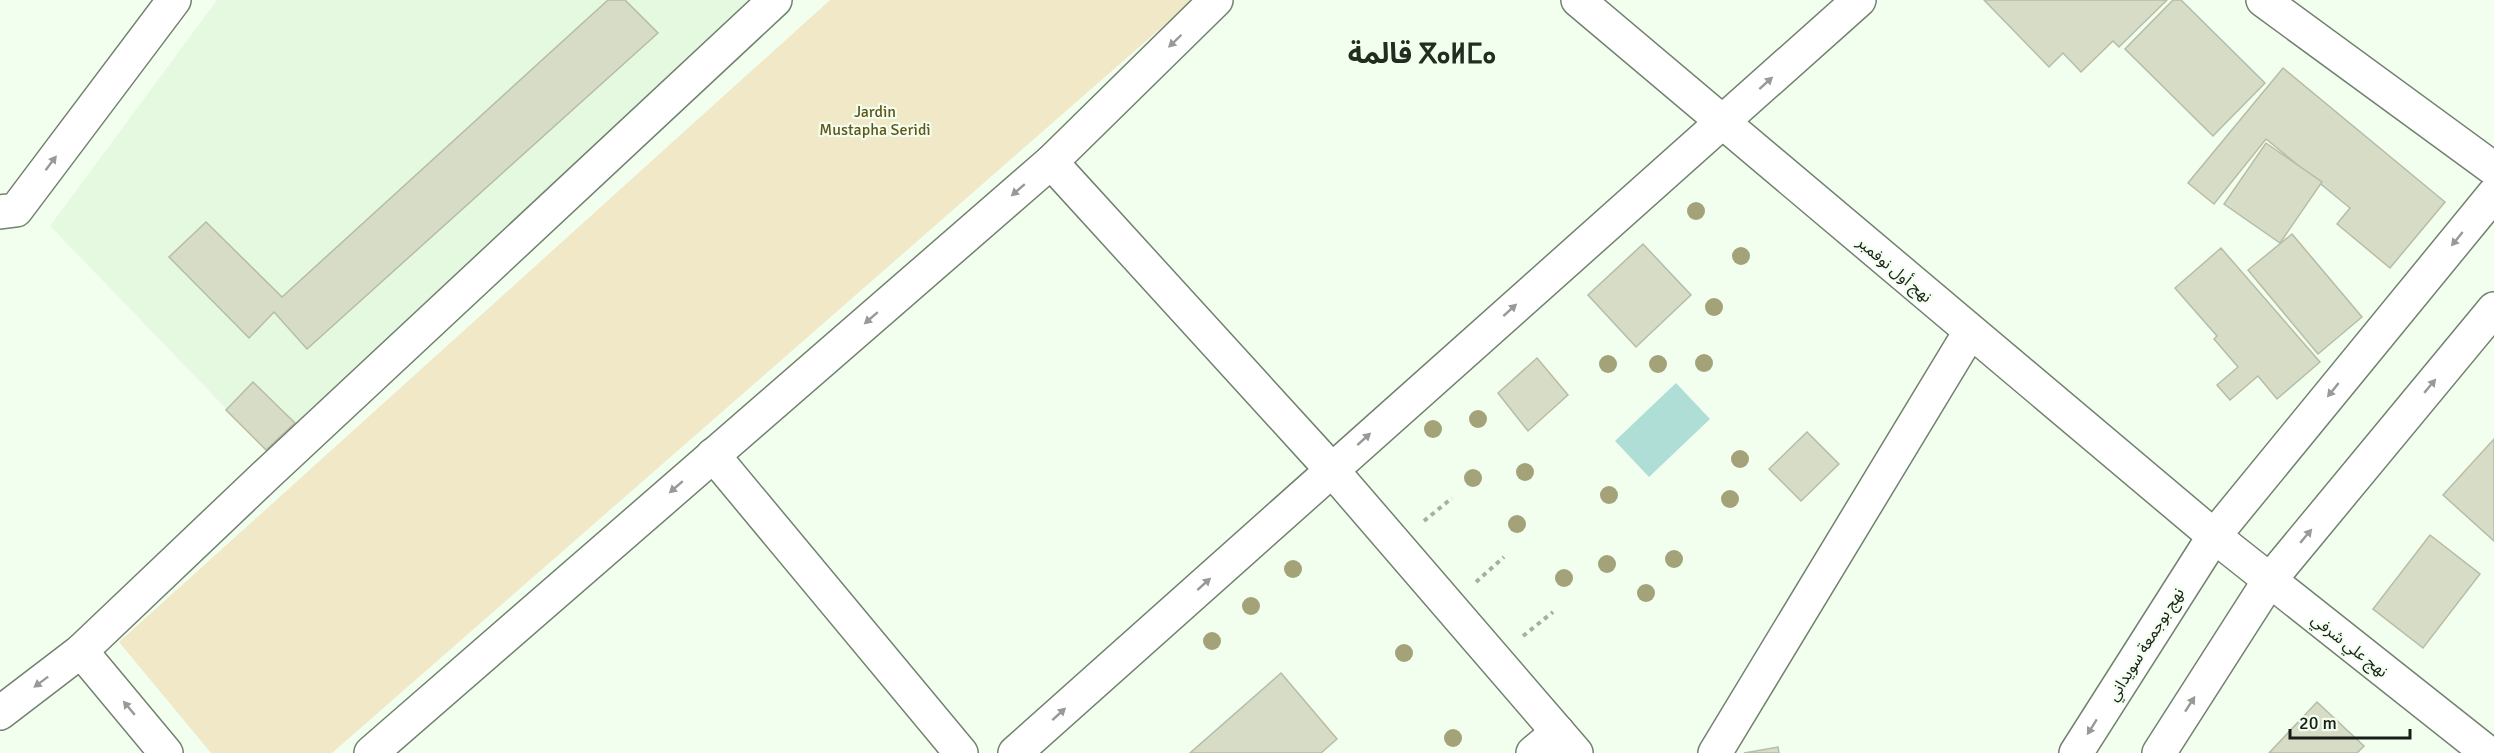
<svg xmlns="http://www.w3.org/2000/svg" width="2494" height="753" font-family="Signika,'Noto Sans Arabic','Noto Sans Tifinagh',sans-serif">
<rect width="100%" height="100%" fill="#f2ffef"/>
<polygon fill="#e4f9e0" points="217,0 756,0 266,450 50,226"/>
<polygon fill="#f0e8c6" points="830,0 1193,0 332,753 211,753 119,642"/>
<polygon fill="#afded7" points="1676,383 1710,419 1649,477 1615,441"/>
<g fill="#d7dcc6" stroke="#b7bca7" stroke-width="1.5">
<polygon points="608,0 625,0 658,33 307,349 274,312 249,338 169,257 206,222 282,297"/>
<polygon points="1984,0 2167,0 2119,47 2113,41 2081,72 2063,53 2049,67"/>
<polygon points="2173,0 2181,0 2265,83 2213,136 2125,49"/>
<polygon points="2283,68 2445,202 2390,268 2337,224 2350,208 2266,139 2214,204 2188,183"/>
<polygon points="2266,143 2322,182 2280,243 2224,204"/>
<polygon points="2292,234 2362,317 2318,354 2248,270"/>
<polygon points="1643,244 1691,295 1636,347 1588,295"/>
<polygon points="2221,248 2320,362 2277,399 2258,376 2230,400 2217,385 2238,367 2214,339 2217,336 2175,288"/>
<polygon points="1537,358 1568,395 1528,431 1498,393"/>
<polygon points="253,382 295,423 266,450 226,410"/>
<polygon points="1807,432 1839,464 1801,501 1769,469"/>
<polygon points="2494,439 2494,541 2443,495"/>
<polygon points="2430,535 2480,574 2423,648 2373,609"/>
<polygon points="1281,673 1337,739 1321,753 1190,753"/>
<polygon points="2317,702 2364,746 2357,753 2269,753"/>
<polygon points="1778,747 1779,753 1744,753"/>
</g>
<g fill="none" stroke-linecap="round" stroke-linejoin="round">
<defs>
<g id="minor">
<polyline points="2263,0 2494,169"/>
<polyline points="1051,162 1331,469 1576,753"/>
<polyline points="0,212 16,210 174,0"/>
<polyline points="713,455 961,753"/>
<polyline points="2214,536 2494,194"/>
<polyline points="2269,581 2494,309"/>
<polyline points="81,651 166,753"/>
<polyline points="0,713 81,651 265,476 775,0"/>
<polyline points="1533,753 1558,732"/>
<polyline points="1715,753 1970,332"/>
</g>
<g id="major">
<polyline points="1578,0 2214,536 2488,753"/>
<polyline points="371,753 1051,162 1216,0"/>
<polyline points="1015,753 1859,0"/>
<polyline points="2076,753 2214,536"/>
<polyline points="2159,753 2269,581"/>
</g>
</defs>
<use href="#minor" stroke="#738170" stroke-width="36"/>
<use href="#major" stroke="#738170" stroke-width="36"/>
<g stroke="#a5afa2" stroke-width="4" stroke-dasharray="4.5 4.5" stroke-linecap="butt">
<polyline points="1424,521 1452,498"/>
<polyline points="1476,582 1504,557"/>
<polyline points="1523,636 1553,612"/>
</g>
<use href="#minor" stroke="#fff" stroke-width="33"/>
<use href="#major" stroke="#fff" stroke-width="33"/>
</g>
<g fill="#a3a279">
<circle cx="1696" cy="211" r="9"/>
<circle cx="1741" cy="256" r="9"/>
<circle cx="1714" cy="307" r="9"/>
<circle cx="1704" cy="363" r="9"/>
<circle cx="1608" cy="364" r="9"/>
<circle cx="1658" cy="364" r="9"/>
<circle cx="1478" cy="419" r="9"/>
<circle cx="1433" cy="429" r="9"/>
<circle cx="1740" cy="459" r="9"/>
<circle cx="1525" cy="472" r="9"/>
<circle cx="1473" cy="478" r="9"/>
<circle cx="1609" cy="495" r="9"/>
<circle cx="1730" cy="499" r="9"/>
<circle cx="1517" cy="524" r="9"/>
<circle cx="1674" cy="559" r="9"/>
<circle cx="1607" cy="564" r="9"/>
<circle cx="1293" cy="569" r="9"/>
<circle cx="1564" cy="578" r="9"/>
<circle cx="1646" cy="593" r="9"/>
<circle cx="1251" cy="606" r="9"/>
<circle cx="1212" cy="641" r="9"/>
<circle cx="1404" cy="653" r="9"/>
<circle cx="1453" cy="738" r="9"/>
</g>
<defs><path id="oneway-solid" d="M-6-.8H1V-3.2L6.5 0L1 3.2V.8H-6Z" transform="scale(1.5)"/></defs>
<g fill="#979a97">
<use href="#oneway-solid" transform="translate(1175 41) rotate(136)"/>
<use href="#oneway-solid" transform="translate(1766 83) rotate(-42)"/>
<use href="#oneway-solid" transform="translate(51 163) rotate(-53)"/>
<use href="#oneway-solid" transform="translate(1018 190) rotate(139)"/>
<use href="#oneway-solid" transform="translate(2457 239) rotate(129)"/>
<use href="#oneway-solid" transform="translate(1510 310) rotate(-42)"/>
<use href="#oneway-solid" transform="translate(871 318) rotate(139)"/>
<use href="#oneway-solid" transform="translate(2430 386) rotate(-50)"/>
<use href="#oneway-solid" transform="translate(2333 390) rotate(129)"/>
<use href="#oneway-solid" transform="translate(1364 439) rotate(-42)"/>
<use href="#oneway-solid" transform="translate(676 487) rotate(139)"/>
<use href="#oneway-solid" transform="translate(2306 536) rotate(-50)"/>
<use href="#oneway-solid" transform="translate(1204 584) rotate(-42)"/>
<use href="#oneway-solid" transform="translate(41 682) rotate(143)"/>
<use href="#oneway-solid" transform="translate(2190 704) rotate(-57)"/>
<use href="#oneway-solid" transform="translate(129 708) rotate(-130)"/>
<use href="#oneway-solid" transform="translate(1059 714) rotate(-42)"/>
<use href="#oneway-solid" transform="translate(2092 727) rotate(122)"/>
</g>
<g text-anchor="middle" stroke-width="4.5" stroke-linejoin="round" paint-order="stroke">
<g font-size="16" fill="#635519" stroke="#f2ffef">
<text x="875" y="117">Jardin<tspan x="875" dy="18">Mustapha Seridi</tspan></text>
</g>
<g font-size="16" fill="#181e17" stroke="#f2ffef">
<text transform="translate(1895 269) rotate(40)" y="6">نهج أول نوفمبر</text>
<text transform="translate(2145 644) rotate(-58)" y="6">نهج بوجمعة سويداني</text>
<text transform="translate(2350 645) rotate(38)" y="6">نهج علي شرفي</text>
</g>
<g font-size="28" font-weight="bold" fill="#212d1f" stroke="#f2ffef">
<text x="1422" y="63">قالمة ⴳⴰⵍⵎⴰ</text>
</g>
</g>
<path d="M2290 729v9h120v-9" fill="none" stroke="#181e17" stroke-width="3"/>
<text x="2299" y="729" font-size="18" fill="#181e17" stroke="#f2ffef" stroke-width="4.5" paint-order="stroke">20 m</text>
</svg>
